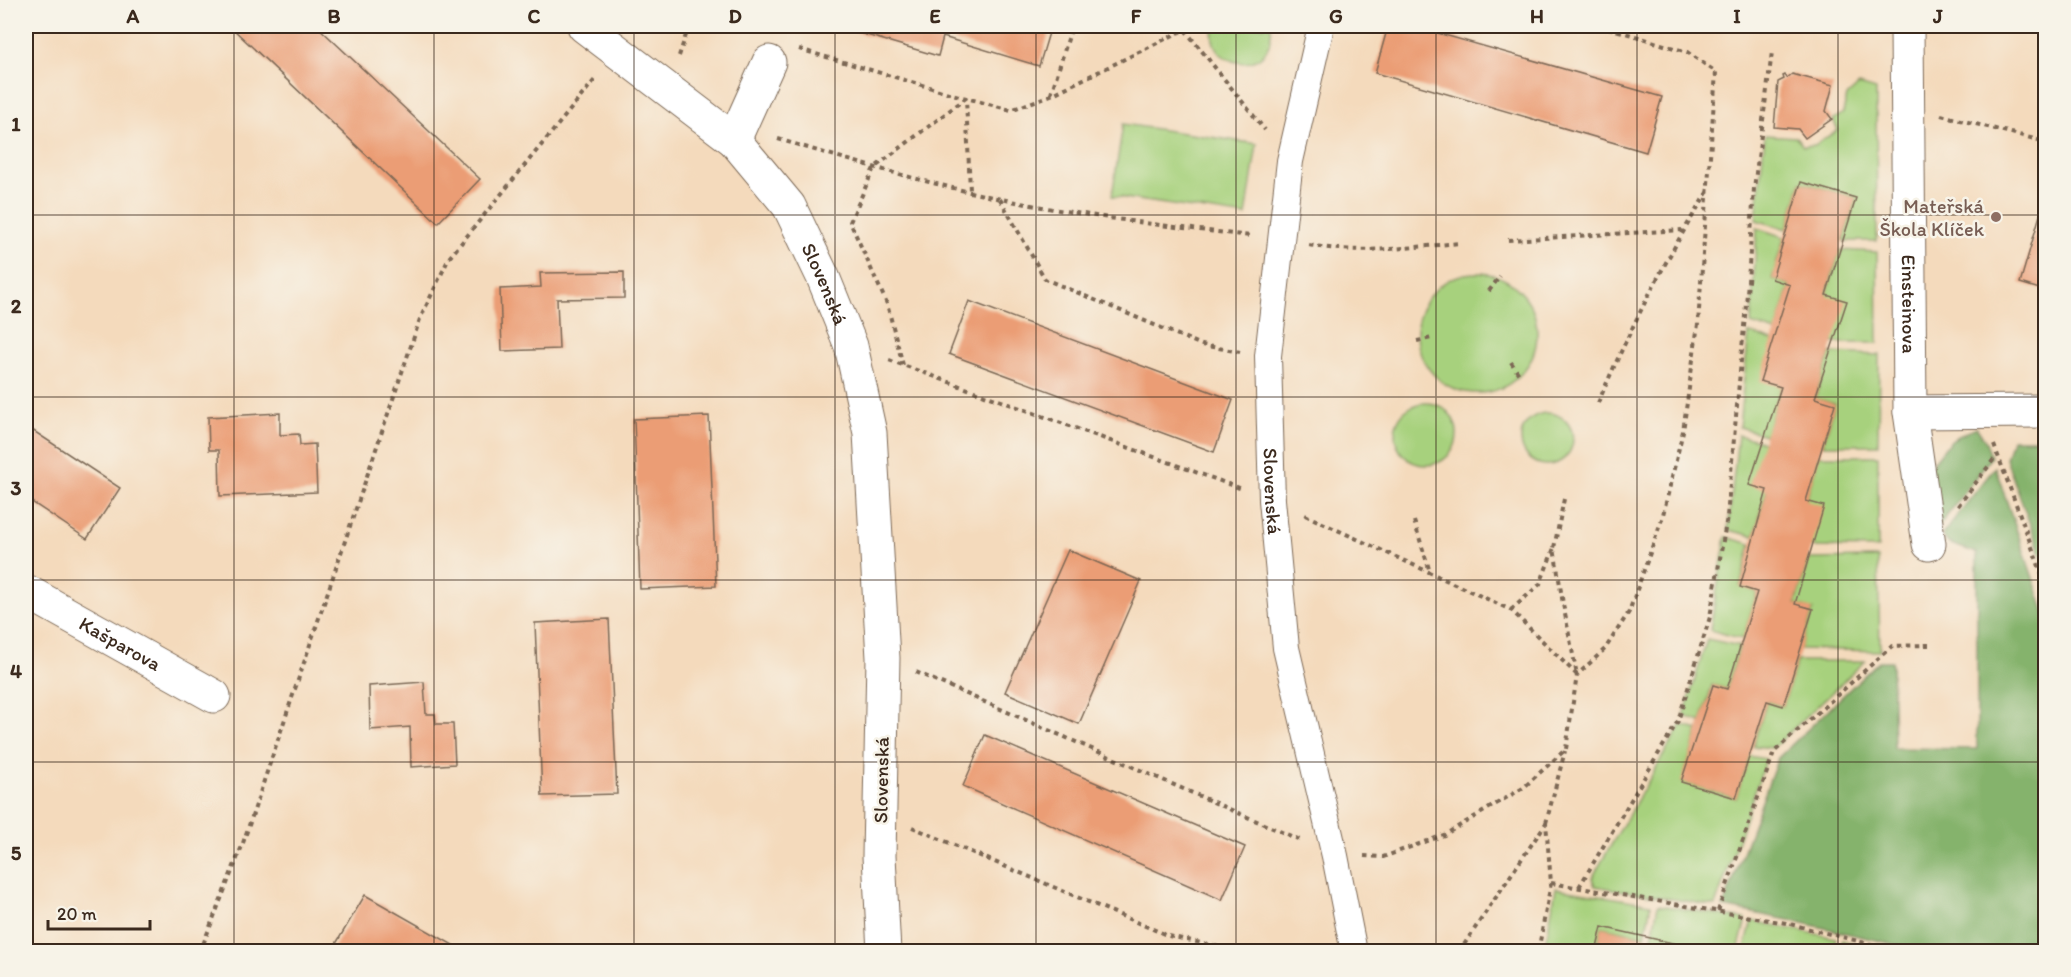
<svg xmlns="http://www.w3.org/2000/svg" width="2071" height="977" font-family="Itim,sans-serif">
<rect width="100%" height="100%" fill="#f7f3e8"/>
<filter id="ink" filterUnits="userSpaceOnUse"><feTurbulence type="fractalNoise" baseFrequency=".0167" numOctaves="2"/><feDisplacementMap in="SourceGraphic" scale="12" xChannelSelector="R" yChannelSelector="G"/><feConvolveMatrix kernelMatrix="1 2 1 2 8 2 1 2 1" color-interpolation-filters="sRGB"/></filter>
<filter id="wash" filterUnits="userSpaceOnUse"><feTurbulence type="fractalNoise" baseFrequency=".008" numOctaves="4" result="noise"/><feDisplacementMap in="SourceGraphic" scale="24" xChannelSelector="R" yChannelSelector="G"/><feGaussianBlur stdDeviation="1.35" result="paint"/><feColorMatrix in="noise" values="0 0 0 0 0 0 0 0 0 0 0 0 0 0 0 0 0 1.4 0 .05"/><feComposite in="paint" operator="in"/></filter>
<g filter="url(#wash)">
<rect width="100%" height="100%" fill="#f4dabc"/>
<g fill="#a7d17d" stroke="#717e4e" stroke-width="1.5">
<path d="M1214,26H1271C1275,83 1201,66 1214,26Z"/>
<polygon points="1859,85 1876,90 1877,241 1843,241 1856,198 1801,182 1787,229 1756,220 1765,135 1796,137 1803,146 1815,145 1838,130 1833,120 1843,113 1847,96"/>
<polygon points="1123,124 1257,144 1246,216 1112,196"/>
<polygon points="1757,228 1784,237 1772,279 1790,285 1776,332 1751,324"/>
<polygon points="1840,250 1877,252 1878,343 1833,343 1826,295"/>
<circle cx="1477" cy="333" r="60"/>
<polygon points="1749,333 1773,341 1781,387 1766,435 1739,427"/>
<polygon points="1830,353 1879,355 1878,445 1823,445 1835,404 1815,398"/>
<circle cx="1426" cy="434" r="31"/>
<circle cx="1547" cy="439" r="26"/>
<polygon points="1738,435 1764,442 1767,490 1754,536 1728,530"/>
<polygon points="1819,456 1878,456 1878,548 1812,547 1806,501"/>
<polygon points="1726,537 1751,544 1740,586 1757,592 1743,639 1710,630"/>
<polygon points="1878,558 1880,651 1800,649 1813,610 1795,604 1809,559"/>
<polygon points="1707,639 1740,646 1727,689 1712,685 1701,722 1684,716"/>
<polygon points="1797,661 1865,661 1773,748 1753,746 1767,701 1783,706"/>
<polygon points="1681,725 1698,730 1682,782 1736,798 1749,756 1766,759 1715,906 1595,886 1592,878"/>
<polygon points="1556,888 1651,904 1645,936 1602,927 1596,951 1544,951"/>
<polygon points="1658,905 1746,919 1738,951 1712,951 1652,938"/>
<polygon points="1752,921 1836,938 1833,951 1744,951"/>
<polygon points="1842,940 1882,951 1840,951"/>
</g>
<g fill="#85b36c" stroke="#606e45" stroke-width="1.5">
<polygon points="1976,427 1986,442 1991,457 1937,529 1929,468 1951,440"/>
<polygon points="2012,439 2045,439 2045,565 2006,459"/>
<polygon points="1995,467 2045,613 2045,951 1923,951 1803,923 1723,907 1778,758 1879,661 1892,661 1894,748 1977,749 1977,553 1948,543 1942,535"/>
</g>
<g id="blocks">
<g fill="#eb9d74">
<polygon points="230,26 317,26 480,179 438,223"/>
<polygon points="836,26 1051,26 1039,66 943,37 938,56"/>
<polygon points="1388,26 1413,26 1662,97 1646,152 1375,73"/>
<polygon points="1792,74 1833,85 1826,111 1832,119 1805,138 1798,129 1774,127 1778,82 1784,79 1783,76 1785,75 1787,78"/>
<polygon points="1801,182 1856,198 1826,295 1847,301 1815,398 1835,404 1806,501 1824,506 1795,604 1813,609 1783,706 1767,701 1736,798 1681,782 1713,685 1727,689 1757,592 1740,587 1767,490 1749,485 1781,387 1760,381 1790,285 1772,279"/>
<polygon points="2045,198 2046,198 2046,291 2020,283"/>
<polygon points="624,272 624,298 557,299 559,349 502,351 500,289 541,287 540,273"/>
<polygon points="969,301 1233,400 1214,452 949,354"/>
<polygon points="280,413 280,435 299,434 300,445 315,444 317,492 220,496 219,450 209,450 208,417"/>
<polygon points="709,416 716,586 640,589 634,419"/>
<polygon points="26,426 120,488 87,539 26,498"/>
<polygon points="1068,550 1141,581 1079,724 1005,692"/>
<polygon points="609,619 617,794 542,796 535,623"/>
<polygon points="424,682 426,714 435,714 436,724 453,724 455,764 411,767 410,727 370,730 369,686"/>
<polygon points="985,735 1245,847 1222,900 963,786"/>
<polygon points="365,895 453,945 449,952 331,952"/>
<polygon points="1602,927 1708,951 1708,952 1596,952"/>
</g>
</g>
</g>
<g filter="url(#ink)">
<use href="#blocks" fill-opacity="0" stroke="#7c6855" stroke-width="1.5"/>
<g fill="none" stroke-linecap="round" stroke-linejoin="round">
<defs>
<g id="pedestrian">
<path id="s1" d="M1321,26L1290,161L1268,356L1272,500L1286,648L1335,856L1354,952"/>
</g>
<g id="minor">
<path id="s2" d="M584,26L734,140L789,206L823,277L851,346L870,433L883,658L879,856L884,952"/>
<path id="s3" d="M1907,26L1910,412L1929,544"/>
<polyline points="734,140 769,62"/>
<polyline points="1910,412 2046,411"/>
<path id="s4" d="M26,591L214,696"/>
</g>
</defs>
<use href="#pedestrian" stroke="#7c6855" stroke-width="28"/>
<use href="#minor" stroke="#7c6855" stroke-width="35"/>
<g stroke="#7c6855" stroke-width="4" stroke-dasharray="4.5 4.5" stroke-linecap="butt">
<polyline points="1599,26 1619,31 1619,26"/>
<polyline points="1185,30 1265,130"/>
<polyline points="799,49 966,98 970,191"/>
<polyline points="679,56 689,26"/>
<polyline points="1051,94 1072,26"/>
<polyline points="1941,115 2046,142"/>
<path d="M778,139C858,163 939,187 1021,203C1097,218 1174,227 1251,236"/>
<polyline points="1000,199 1045,279 1202,345 1240,352"/>
<polyline points="1508,240 1682,230"/>
<path d="M1309,245C1359,255 1411,247 1461,243"/>
<polyline points="1489,291 1500,276"/>
<polyline points="1417,341 1432,338"/>
<polyline points="889,360 1242,489"/>
<polyline points="1511,362 1520,376"/>
<polyline points="903,365 887,304 850,222 874,168 966,98 1011,110 1051,95 1192,26"/>
<path d="M1598,403C1630,329 1665,259 1708,191"/>
<polyline points="1994,445 2046,585"/>
<polyline points="1564,499 1554,548 1563,604 1577,675"/>
<polyline points="1958,506 1997,455"/>
<polyline points="1305,515 1511,610 1577,675"/>
<polyline points="1414,521 1430,572"/>
<polyline points="1511,610 1540,584 1554,548"/>
<polyline points="916,672 1300,840"/>
<polyline points="1546,823 1565,751"/>
<polyline points="912,827 1169,936 1242,952"/>
<polyline points="1364,856 1383,857 1444,835 1523,788 1566,749 1577,675 1605,649 1629,612 1662,519 1683,431 1698,324 1716,72 1687,52 1619,31"/>
<polyline points="1551,883 1786,923 1902,952"/>
<polyline points="1579,887 1678,721 1710,617 1727,517 1748,282 1754,188 1772,52"/>
<polyline points="1718,911 1774,752 1892,646 1929,645"/>
<polyline points="200,952 242,846 420,319 449,258 597,77"/>
<polyline points="1459,952 1546,823 1551,883 1538,952"/>
</g>
<use href="#pedestrian" stroke="#fff" stroke-width="26"/>
<use href="#minor" stroke="#fff" stroke-width="33"/>
</g>
</g>
<path fill="none" stroke="#3b2a1e" stroke-width="1.5" stroke-opacity="0.55" d="M234,26V952M434,26V952M634,26V952M835,26V952M1036,26V952M1236,26V952M1436,26V952M1637,26V952M1838,26V952M26,215H2046M26,397H2046M26,580H2046M26,762H2046"/>
<circle fill="#8d6e63" stroke="#f7f3e8" stroke-width="2" cx="1996" cy="217" r="6"/>
<g text-anchor="middle" stroke-width="5" stroke-linejoin="round" paint-order="stroke">
<g font-size="20" fill="#785e54" stroke="#f7f3e8" text-anchor="end">
<text x="1984" y="213">Mateřská<tspan x="1984" dy="23">Škola Klíček</tspan></text>
</g>
<g font-size="20" fill="#3b2a1e" stroke="#f7f3e8">
<text dy="7" stroke="none"><textPath href="#s2" startOffset="360">Slovenská</textPath></text>
<text dy="7" stroke="none"><textPath href="#s3" startOffset="278">Einsteinova</textPath></text>
<text dy="7" stroke="none"><textPath href="#s1" startOffset="470">Slovenská</textPath></text>
<text dy="7" stroke="none"><textPath href="#s4" startOffset="108">Kašparova</textPath></text>
<text transform="translate(881 780) rotate(-89)" y="7">Slovenská</text>
</g>
</g>
<rect width="2071" height="977" fill="none" stroke="#f7f3e8" stroke-width="66"/>
<path d="M48 920v9h102v-9" fill="none" stroke="#3b2a1e" stroke-width="3"/>
<text x="57" y="920" font-size="18" fill="#3b2a1e" stroke="#f7f3e8" stroke-width="4.5" paint-order="stroke">20 m</text>
<rect x="33" y="33" width="2005" height="911" fill="none" stroke="#3b2a1e" stroke-width="2"/>
<g font-size="20" text-anchor="middle" font-weight="bold" fill="#3b2a1e">
<text x="133" y="23">A</text>
<text x="334" y="23">B</text>
<text x="534" y="23">C</text>
<text x="735" y="23">D</text>
<text x="935" y="23">E</text>
<text x="1136" y="23">F</text>
<text x="1336" y="23">G</text>
<text x="1537" y="23">H</text>
<text x="1737" y="23">I</text>
<text x="1938" y="23">J</text>
<text x="16" y="131">1</text>
<text x="16" y="313">2</text>
<text x="16" y="495">3</text>
<text x="16" y="678">4</text>
<text x="16" y="860">5</text>
</g>
</svg>
